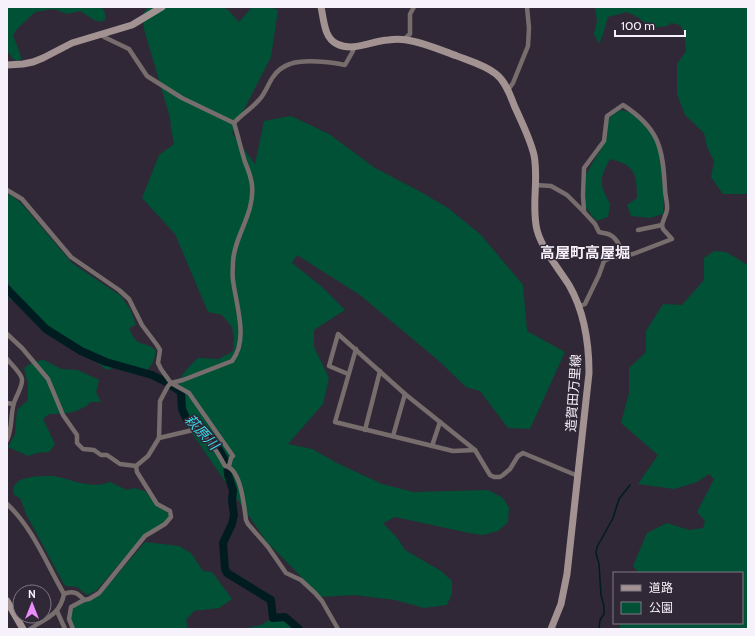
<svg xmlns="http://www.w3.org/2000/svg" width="755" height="636" font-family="Cabin,'Noto Sans JP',sans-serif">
<rect width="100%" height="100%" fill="#302836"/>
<g fill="#005136">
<polygon points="7,7 101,7 104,10 106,18 102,22 94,20 80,11 67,14 54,9 35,12 17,29 13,35 22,59 16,61 12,58 7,50"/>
<path d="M148,7H219L227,9L239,22L252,7H269L278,10L271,57L232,133L255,164L264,121L291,116L329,134L375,168L419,191L448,208L481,235L523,285L527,331L565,352L530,429L508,428L480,391L466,387L439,361L360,295L297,255L292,263L321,286L345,310L314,330V347L329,378L323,404L288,444L312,449L337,463L382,484L413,492L488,490L503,498L509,508L508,522L498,531L483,535L469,533L395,517L383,523L398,539L405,550L441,571L452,581V593L447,605L424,608L395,600L354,595L321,597L266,541L187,426C181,410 172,390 183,374C187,368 193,363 198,358L219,359L233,351L234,337L232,327L222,315L208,312L175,234L142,198L159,155L174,144L171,128L170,118L144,29L143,14Z"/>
<polygon points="595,7 748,7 748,194 723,194 711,177 714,161 707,147 704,133 685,115 677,94 677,64 686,51 684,33 680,25 671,23 667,26 651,28 639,18 627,12 608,17 603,34 599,44 594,34 597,21"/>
<path d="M620,110C644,113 658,140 662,161C666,176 664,199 663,214L650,218L631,216L627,205L637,198C637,174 635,165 610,159C599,180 599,183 610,204L608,217L596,221L586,208V174L605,142L608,118Z"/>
<path d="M7,194L12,196L21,203L72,263L121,296L130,309L136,325L129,328C138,350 142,339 156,350C154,364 151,369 138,375L113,368L107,370L82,351L37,325L22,301L10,300V287L7,279Z"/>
<polygon points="714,251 726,252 748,265 748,629 620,629 620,623 742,623 742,573 639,573 633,566 647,533 667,523 689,530 703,528 705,521 697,512 714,479 709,474 697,482 674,489 638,484 658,455 621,423 629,393 629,368 646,352 646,331 663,304 682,305 704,280 704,258"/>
<path d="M44,360L61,369L78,370L99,380L96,392L101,402H91C79,413 65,414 49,414L43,419L55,444L49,452L37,453L28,456L8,447L15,434L17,410L28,400V385L24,368L35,361Z"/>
<path d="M53,476C72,479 91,490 110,482L127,490L134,488L145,491L156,505L167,511L169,515L168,520L144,535L96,591L87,595L77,587L65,586L27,516L20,498L14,495C8,475 41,476 53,476Z"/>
<polygon points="145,542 179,546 191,553 203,571 212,572 232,599 219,608 194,611 186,620 188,629 72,629 69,619 74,605 99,596"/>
<polygon points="273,618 285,618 293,626 289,629 242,629 261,625"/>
</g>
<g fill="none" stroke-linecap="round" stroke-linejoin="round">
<polyline stroke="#001c20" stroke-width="1.5" points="599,629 600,620 604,614 604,606 601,595 599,564 596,553 597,547 613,518 619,499 630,485"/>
<polyline stroke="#001c20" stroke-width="8" points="7,289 46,329 81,351 106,362 152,375 166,382 181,392 182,409 187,420 217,446 227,464 228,475 233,490 232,501 234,515 232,524 223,543 225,569 227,573 271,600 273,618 285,617 299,629"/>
<g stroke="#776d6d" stroke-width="4.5">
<polyline points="403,40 410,34 410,14 414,7"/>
<polyline points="508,90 513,83 528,46 529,28 527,7"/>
<path d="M234,123C241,115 251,109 259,100C265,94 268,84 273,77C277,71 284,66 290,64C303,59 332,62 345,65L353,51V47"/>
<path d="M535,185L551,186L567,195L584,212L595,224L599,232C602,233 605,233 608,234C617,237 621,248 623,256"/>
<polyline points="7,190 22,199 71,257 119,290 129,299 142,325 157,345 160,350 158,363 161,369 171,383 189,393 233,456 231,458 229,466"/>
<polyline points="638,230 662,225"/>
<path d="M578,306L585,304L599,275L604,261L610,258L633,254L672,239L663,229L662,225C663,220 666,215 667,210C668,204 665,195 665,189C663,148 659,128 623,105L607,116L604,141L584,168L583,195L584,212"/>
<polyline points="7,334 22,348 48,379 63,415 77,435 77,443 83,449 94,450 101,455 107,455 120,464 136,466"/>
<polyline points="356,349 335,422 453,451 475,450"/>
<path d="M7,359C11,364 21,373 22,379C23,386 16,396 14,403C10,416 13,427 7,440"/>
<polyline points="348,374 329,366 338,334 405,394 475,450 490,475 494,477 500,477 503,475 510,469 518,456 523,453 578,476"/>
<polyline points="7,403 13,404"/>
<polyline points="365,430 380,371"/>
<polyline points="393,436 405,394"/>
<path d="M159,438L193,430C208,434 218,453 225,466C241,468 244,506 246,520L248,524L268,547L286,573L301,580L315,593L322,601L338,629"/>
<polyline points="432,446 440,422"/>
<path d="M7,504C33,528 46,563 64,594C60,615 46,618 30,629"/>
<path d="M64,594C73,590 78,593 84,600L89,599L99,593L145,536L165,524L171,517L170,511L157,504L137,472L136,466L148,456L159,438L160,401L168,386L171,383L183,380L232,361C249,340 236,305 233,280C232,274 233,268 233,262C234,236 255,214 252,185C251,177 248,169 245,162C241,149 238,136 234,123L182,98L147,76L129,49L104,37L101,34"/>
<polyline points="57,611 65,629"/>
<polyline points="73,629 69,619 71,607 84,600"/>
</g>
<g stroke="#a29292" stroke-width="7">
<path d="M321,7C324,20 324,38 337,44C354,52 371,41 388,40C395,39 404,39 412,41C427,44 443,51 457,56C470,61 485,65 496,74C505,81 510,94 514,105C521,121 530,138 534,155C539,180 531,206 537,230C542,249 559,269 569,285C584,311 589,343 589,373L567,574L561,604L551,629"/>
<polyline points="7,65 23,64 33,62 43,58 72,43 132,25 162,7"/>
<polyline points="7,601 23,629"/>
</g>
</g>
<g text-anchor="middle" stroke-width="3" stroke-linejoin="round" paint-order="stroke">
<g font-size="13" fill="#f6f1fa" stroke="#302836">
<text transform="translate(573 393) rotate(-86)" y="5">造賀田万里線</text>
</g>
<g font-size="14" font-style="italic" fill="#38daea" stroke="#302836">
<text transform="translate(202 432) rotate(47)" y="5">萩原川</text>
</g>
<g font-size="15" font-weight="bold" fill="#f6f1fa" stroke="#302836">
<text x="585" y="258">高屋町高屋堀</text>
</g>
</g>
<rect width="755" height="636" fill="none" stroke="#f6f1fa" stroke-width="16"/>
<rect x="613" y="572" width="130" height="52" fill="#302836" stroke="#7f7884"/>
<rect x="621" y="585" width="20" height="6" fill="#a29292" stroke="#7f7884"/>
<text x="649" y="592" font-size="12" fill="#f6f1fa">道路</text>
<rect x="621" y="602" width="20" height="12" fill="#005136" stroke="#7f7884"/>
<text x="649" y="612" font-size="12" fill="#f6f1fa">公園</text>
<g transform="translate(32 604)"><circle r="19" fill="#302836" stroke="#7f7884"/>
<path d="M0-3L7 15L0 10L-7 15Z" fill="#eb8dfc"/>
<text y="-6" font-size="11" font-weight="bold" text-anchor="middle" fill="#f6f1fa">N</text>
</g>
<path d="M615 30v6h70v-6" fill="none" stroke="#f6f1fa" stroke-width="2"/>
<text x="621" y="30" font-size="12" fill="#f6f1fa" stroke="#302836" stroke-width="3" paint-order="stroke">100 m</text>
</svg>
